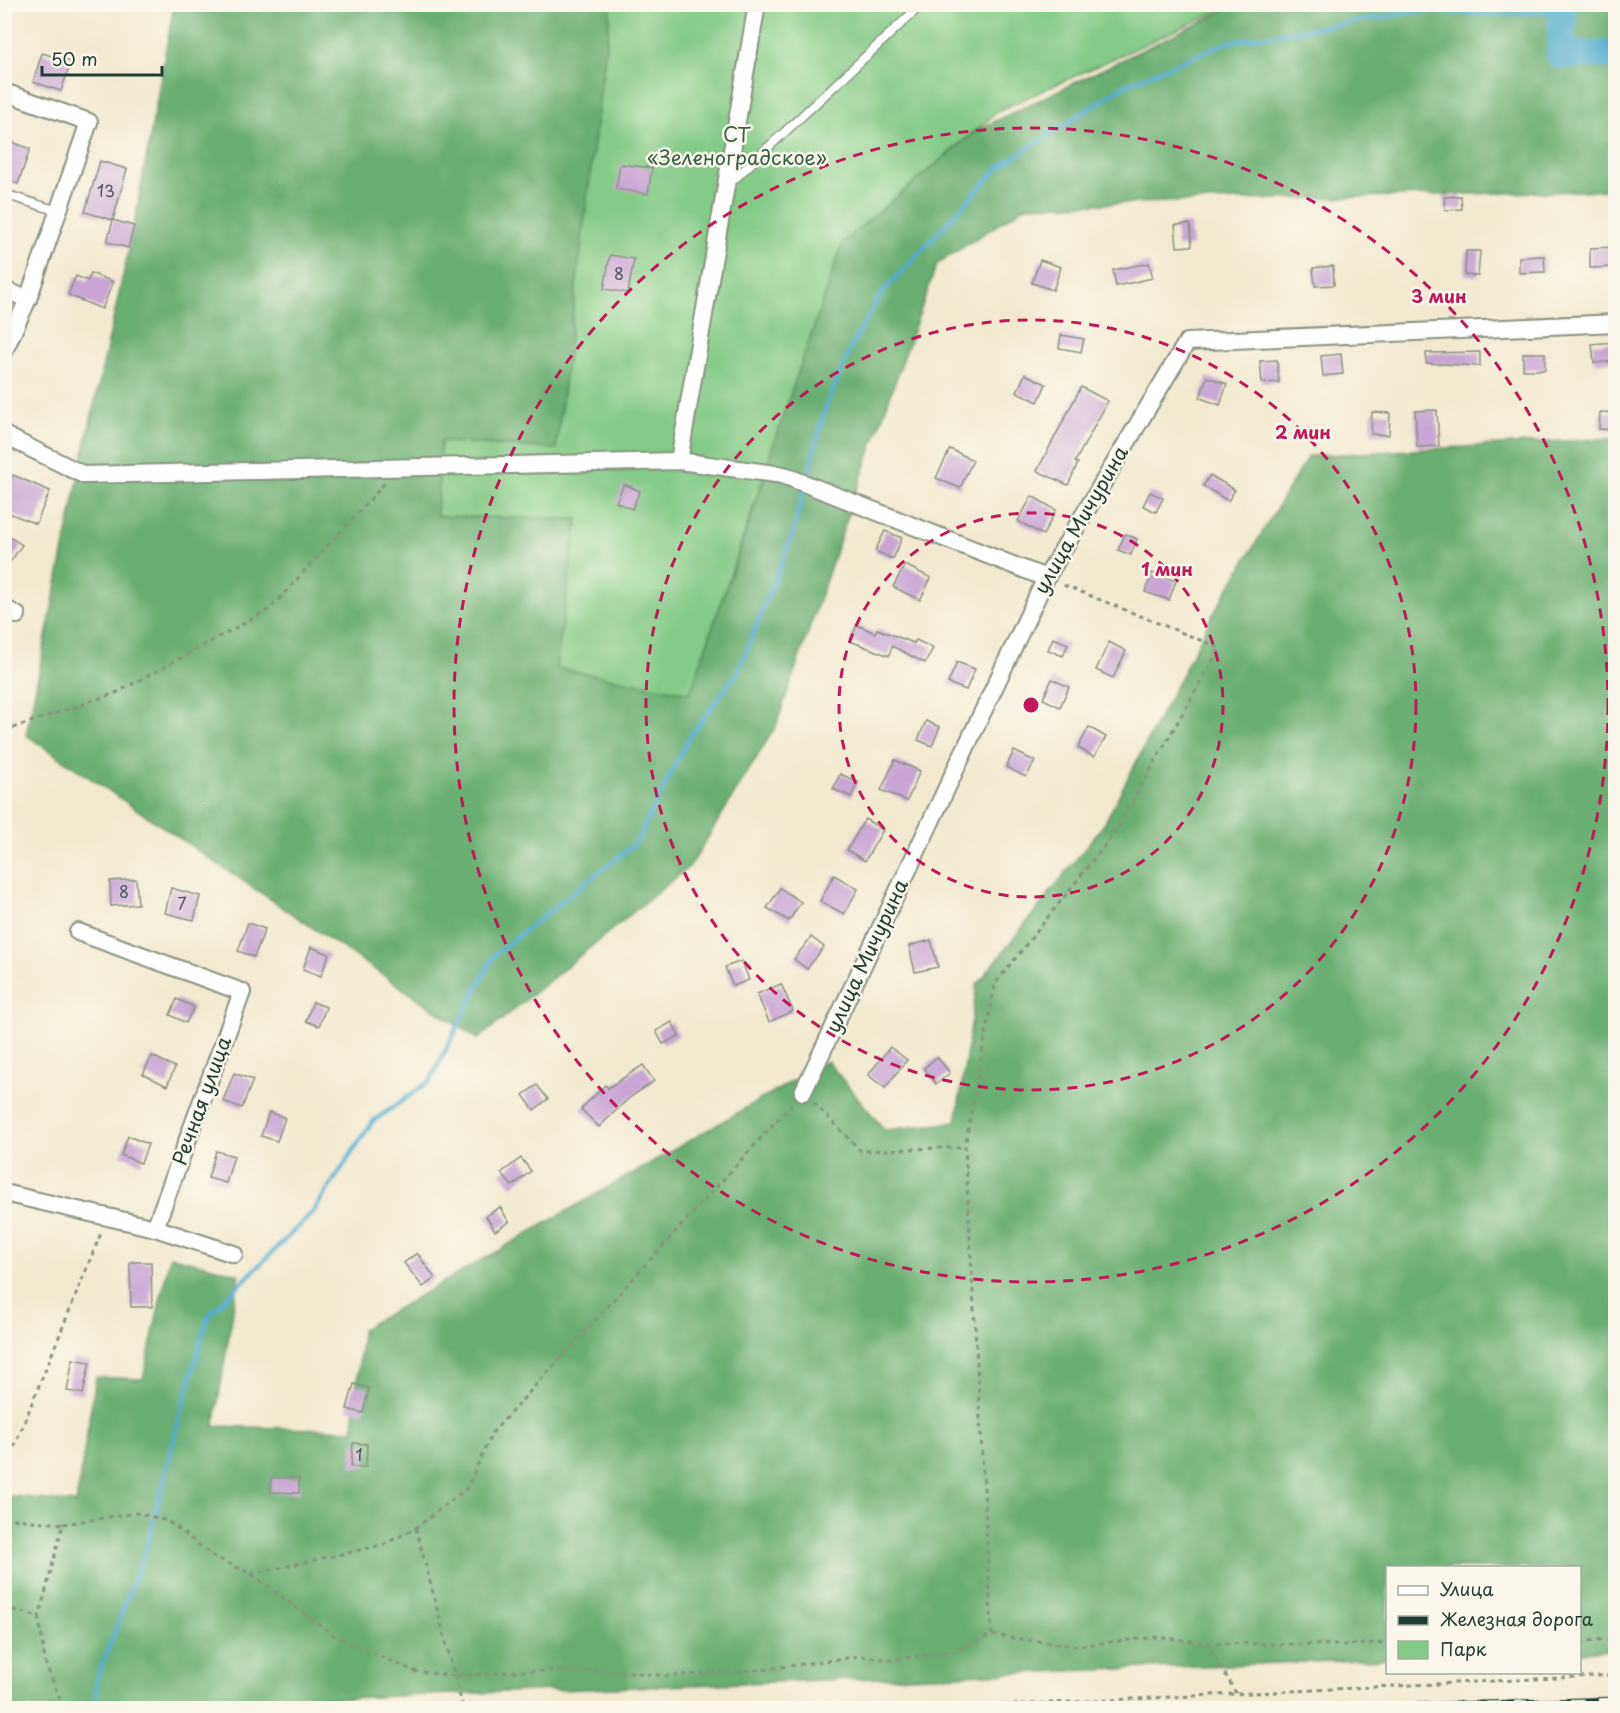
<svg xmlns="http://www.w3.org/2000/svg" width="1620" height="1713" font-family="'Playpen Sans',sans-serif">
<rect width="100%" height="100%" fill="#fbf7ec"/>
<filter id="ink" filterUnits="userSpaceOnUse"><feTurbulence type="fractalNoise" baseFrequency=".0167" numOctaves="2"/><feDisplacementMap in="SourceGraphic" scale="12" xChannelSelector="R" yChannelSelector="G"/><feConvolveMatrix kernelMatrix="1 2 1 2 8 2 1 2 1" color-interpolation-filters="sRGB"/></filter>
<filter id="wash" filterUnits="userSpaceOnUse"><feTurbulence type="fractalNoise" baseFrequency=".008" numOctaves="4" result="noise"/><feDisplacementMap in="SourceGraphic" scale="24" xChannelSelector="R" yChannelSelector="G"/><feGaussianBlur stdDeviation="1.35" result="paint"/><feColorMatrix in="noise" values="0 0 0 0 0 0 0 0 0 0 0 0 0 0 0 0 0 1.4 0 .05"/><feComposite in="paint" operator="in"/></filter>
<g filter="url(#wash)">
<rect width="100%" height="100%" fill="#f3e9d1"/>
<polygon fill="#82ca85" stroke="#50845c" stroke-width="1.5" points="611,5 1231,5 1000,110 843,242 690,694 556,668 437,516 441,441 556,449"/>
<g fill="#69ae72" stroke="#447653" stroke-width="1.5">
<polygon points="174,5 611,5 556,449 441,441 437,516 578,519 556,668 690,693 764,479 770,454 843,242 977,130 1235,5 1615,5 1615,190 1026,206 937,264 856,492 776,726 691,865 478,1039 26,735 85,446 134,226"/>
<polygon points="1615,438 1615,1650 1580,1652 1580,1568 1388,1568 1387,1659 76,1708 5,1708 4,1495 76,1503 96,1377 143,1379 170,1256 239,1274 214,1426 353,1430 362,1329 827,1061 885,1130 956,1122 977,985 1104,824 1212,616 1308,456"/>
</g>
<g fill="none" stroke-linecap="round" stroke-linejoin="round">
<polyline stroke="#51adcf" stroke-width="4.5" points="96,1708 96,1681 148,1543 174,1438 208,1316 313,1212 372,1122 430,1081 494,955 636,843 688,739 738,672 793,533 825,409 853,343 881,294 998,168 1125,85 1228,42 1420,11 1496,15 1563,11"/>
<polyline stroke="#51adcf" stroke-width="28" points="1563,4 1560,55 1616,54"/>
</g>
<g id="blocks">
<g fill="#c8a5d3">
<polygon points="42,53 71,62 61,91 33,82"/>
<polygon points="4,139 30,149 18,184 4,179"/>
<polygon points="100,161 127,169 113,220 85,212"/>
<polygon points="620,164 652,168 648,194 616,189"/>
<polygon points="1461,196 1462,209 1445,210 1444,197"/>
<polygon points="113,220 134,226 128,248 107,242"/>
<polygon points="1190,224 1192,246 1177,247 1175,225"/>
<polygon points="1614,247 1615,267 1590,268 1590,248"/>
<polygon points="1466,251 1480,251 1478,276 1465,275"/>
<polygon points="610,255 634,259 628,293 604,289"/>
<polygon points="1544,256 1545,272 1519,273 1519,257"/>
<polygon points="1040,260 1061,267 1053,290 1032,283"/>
<polygon points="1149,263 1153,278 1116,286 1113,270"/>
<polygon points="1333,266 1334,285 1315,286 1313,268"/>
<polygon points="91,273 113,282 102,309 68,295 76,276 88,281"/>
<polygon points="1061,335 1084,339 1081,352 1059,348"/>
<polygon points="1616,342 1616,361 1594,363 1592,344"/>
<polygon points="1480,352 1480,366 1426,363 1426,353"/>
<rect x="1523" y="353" width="22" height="17"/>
<polygon points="1341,354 1343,374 1323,376 1321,356"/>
<polygon points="1277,360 1279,382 1262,383 1260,361"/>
<polygon points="1025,374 1046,384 1038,402 1017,392"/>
<polygon points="1207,377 1227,384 1220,405 1200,398"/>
<polygon points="1081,387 1108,401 1075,462 1078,463 1068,485 1037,471"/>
<polygon points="1437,410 1439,446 1417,447 1415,411"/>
<polygon points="1372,412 1390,413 1389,435 1371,434"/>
<polygon points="1600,412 1616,413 1616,430 1599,429"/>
<polygon points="950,449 973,460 960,488 936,478"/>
<polygon points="13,475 50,491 36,524 4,511 4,495"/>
<polygon points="1210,475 1235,490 1228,501 1203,486"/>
<polygon points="624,484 640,491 632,509 616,502"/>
<polygon points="1150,492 1163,498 1156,512 1143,506"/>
<polygon points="1032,496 1056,510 1043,535 1018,521"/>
<polygon points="885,531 902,538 893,559 875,551"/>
<polygon points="4,533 22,545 4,571"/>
<polygon points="1125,534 1137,539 1131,555 1118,550"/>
<polygon points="905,565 931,578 920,600 893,587"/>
<polygon points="1152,573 1176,581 1169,600 1145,592"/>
<polygon points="857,625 875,633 877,629 914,643 916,640 933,648 925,663 892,646 889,656 850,641"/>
<polygon points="1053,638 1068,644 1063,656 1048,650"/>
<polygon points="1109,642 1126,651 1113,678 1096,670"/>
<polygon points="957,662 975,669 966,690 948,683"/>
<polygon points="1052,679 1069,687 1060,707 1043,699"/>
<polygon points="926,721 940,727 932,746 918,740"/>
<polygon points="1089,727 1106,737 1094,757 1078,748"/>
<polygon points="1014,751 1035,761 1026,777 1006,767"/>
<polygon points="895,760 920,771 907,801 881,790"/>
<polygon points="840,774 858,782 851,797 833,789"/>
<polygon points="865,819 883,830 865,861 847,850"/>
<polygon points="834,875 858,889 844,914 820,901"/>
<polygon points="136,879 138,904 111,906 110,881"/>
<polygon points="171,888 200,896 194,920 165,913"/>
<polygon points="780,888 801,902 789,921 767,908"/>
<polygon points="248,923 265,929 254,957 238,951"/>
<polygon points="811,937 824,947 807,969 794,959"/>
<polygon points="931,940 938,967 915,972 909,946"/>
<polygon points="311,947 329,954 321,976 303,969"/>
<polygon points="742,961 749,980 733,986 725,967"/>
<polygon points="781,984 793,1011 769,1022 757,994"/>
<polygon points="177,999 194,1007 186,1023 170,1015"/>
<polygon points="313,1002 326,1007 319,1026 306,1021"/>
<polygon points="672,1022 679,1036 663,1044 656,1031"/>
<polygon points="890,1047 907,1060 885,1088 868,1075"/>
<polygon points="152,1056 175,1067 167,1086 143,1074"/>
<polygon points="937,1057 950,1073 936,1084 924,1068"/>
<polygon points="643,1065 654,1081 628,1099 599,1127 581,1109 605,1085 608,1088"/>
<polygon points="234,1073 253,1080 242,1108 223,1101"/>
<polygon points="537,1085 548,1099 534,1110 523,1095"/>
<polygon points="269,1112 285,1118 277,1141 261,1136"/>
<polygon points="128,1136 148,1144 141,1163 121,1155"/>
<polygon points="216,1151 234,1156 226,1183 208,1178"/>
<polygon points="521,1158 531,1171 512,1186 501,1173"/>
<polygon points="500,1207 509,1222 495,1231 486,1216"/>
<polygon points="417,1253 435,1278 423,1287 404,1263"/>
<polygon points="130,1262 151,1262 152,1307 131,1307"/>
<polygon points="73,1359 90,1362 83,1394 67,1391"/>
<polygon points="354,1384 369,1388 363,1413 347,1409"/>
<polygon points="353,1443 367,1444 366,1467 351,1467"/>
<polygon points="271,1478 299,1478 299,1493 271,1492"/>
</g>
</g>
</g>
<g filter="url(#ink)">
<use href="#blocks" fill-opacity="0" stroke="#899382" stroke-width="1.5"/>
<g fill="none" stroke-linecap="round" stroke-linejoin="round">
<defs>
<g id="service">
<polyline points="729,184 922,4"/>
<polyline points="4,194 58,211"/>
</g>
<g id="minor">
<polyline points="4,92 89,122 28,299 4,351"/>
<polyline points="4,290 28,299"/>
<polyline points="4,435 84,475 679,461 783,475 1046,578"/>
<polyline points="679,461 757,4"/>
<polyline points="4,608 17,615"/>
<polyline points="803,1092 1046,578 1187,342 1616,323"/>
<polyline points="4,1193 155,1228 242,992 78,932"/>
<polyline points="155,1228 234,1254"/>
</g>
</defs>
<use href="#service" stroke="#899382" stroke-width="11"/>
<use href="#minor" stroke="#899382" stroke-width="20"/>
<g stroke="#899382" stroke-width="3" stroke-dasharray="4.5 4.5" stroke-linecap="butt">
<polyline points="4,731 118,692 270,609 385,483"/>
<polyline points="814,1103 861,1151 965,1147"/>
<polyline points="4,1472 101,1233"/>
<polyline points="4,1518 63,1524 39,1617"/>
<polyline points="63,1524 137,1513 168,1521 213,1556 251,1574 335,1636 414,1671 456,1676 525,1671 618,1671 667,1676 760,1670 860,1656 893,1660 955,1651 992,1635 1075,1646 1157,1637 1207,1643 1237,1695"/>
<polyline points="416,1528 463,1708"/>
<polyline points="251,1574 383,1545 416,1528 467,1488 492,1433 792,1104"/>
<polyline points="4,1611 14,1610 39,1617 45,1662 62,1704 66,1708"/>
<polyline points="992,1635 965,1147 995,984 1113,835 1220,648 1061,584"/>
<polyline points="1207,1643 1339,1645 1388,1643"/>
<polyline points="1580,1643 1594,1640 1616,1639"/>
<polyline points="950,1708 1616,1675"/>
</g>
<use href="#service" stroke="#fff" stroke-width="8"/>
<use href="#minor" stroke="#fff" stroke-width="16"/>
<defs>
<polyline id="rail" points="1346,1708 1616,1700"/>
</defs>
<use href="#rail" stroke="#1f3d34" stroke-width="7"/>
<use href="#rail" stroke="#fbf7ec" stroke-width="4.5" stroke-dasharray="14" stroke-linecap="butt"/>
</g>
</g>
<g fill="none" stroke="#c2185b" stroke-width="3" stroke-dasharray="10 8">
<circle cx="1031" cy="705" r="192"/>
<circle cx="1031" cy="705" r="385"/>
<circle cx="1031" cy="705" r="577"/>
</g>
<g text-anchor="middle" stroke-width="5" stroke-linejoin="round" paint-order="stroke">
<g font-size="16" fill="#49575c">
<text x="106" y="197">13</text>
<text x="619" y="280">8</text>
<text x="124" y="898">8</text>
<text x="182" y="910">7</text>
<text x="359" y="1461">1</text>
</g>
<g font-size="20" fill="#386048" stroke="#fbf7ec">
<text x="737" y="142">СТ<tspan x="737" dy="23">«Зеленоградское»</tspan></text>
</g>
<g font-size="20" fill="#1f3d34" stroke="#fbf7ec">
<text transform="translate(1081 520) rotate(-60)" y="7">улица Мичурина</text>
<text transform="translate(867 956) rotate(-65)" y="7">улица Мичурина</text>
<text transform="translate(202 1101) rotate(-70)" y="7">Речная улица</text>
</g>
</g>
<circle cx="1031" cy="705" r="9" fill="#c2185b" stroke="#fbf7ec" stroke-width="3"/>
<g font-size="18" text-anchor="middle" font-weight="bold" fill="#c2185b" stroke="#fbf7ec" stroke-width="5" stroke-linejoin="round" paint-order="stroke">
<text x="1439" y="303">3 мин</text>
<text x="1303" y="439">2 мин</text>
<text x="1167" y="576">1 мин</text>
</g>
<rect width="1620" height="1713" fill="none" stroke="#fbf7ec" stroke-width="24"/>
<rect x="1386" y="1566" width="195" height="108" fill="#fbf7ec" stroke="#a3ada2" stroke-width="1.5"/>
<rect x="1398" y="1586" width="30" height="9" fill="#ffffff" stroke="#a3ada2" stroke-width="1.5"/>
<text x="1440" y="1596" font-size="18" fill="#1f3d34">Улица</text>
<rect x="1398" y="1616" width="30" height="9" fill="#1f3d34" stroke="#a3ada2" stroke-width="1.5"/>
<text x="1440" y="1626" font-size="18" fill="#1f3d34">Железная дорога</text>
<rect x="1398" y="1641" width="30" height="18" fill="#82ca85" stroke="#a3ada2" stroke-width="1.5"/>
<text x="1440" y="1656" font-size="18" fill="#1f3d34">Парк</text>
<path d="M42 66v9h120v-9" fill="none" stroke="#1f3d34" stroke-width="3"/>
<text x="51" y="66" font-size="18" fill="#1f3d34" stroke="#fbf7ec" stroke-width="4.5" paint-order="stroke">50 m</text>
</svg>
